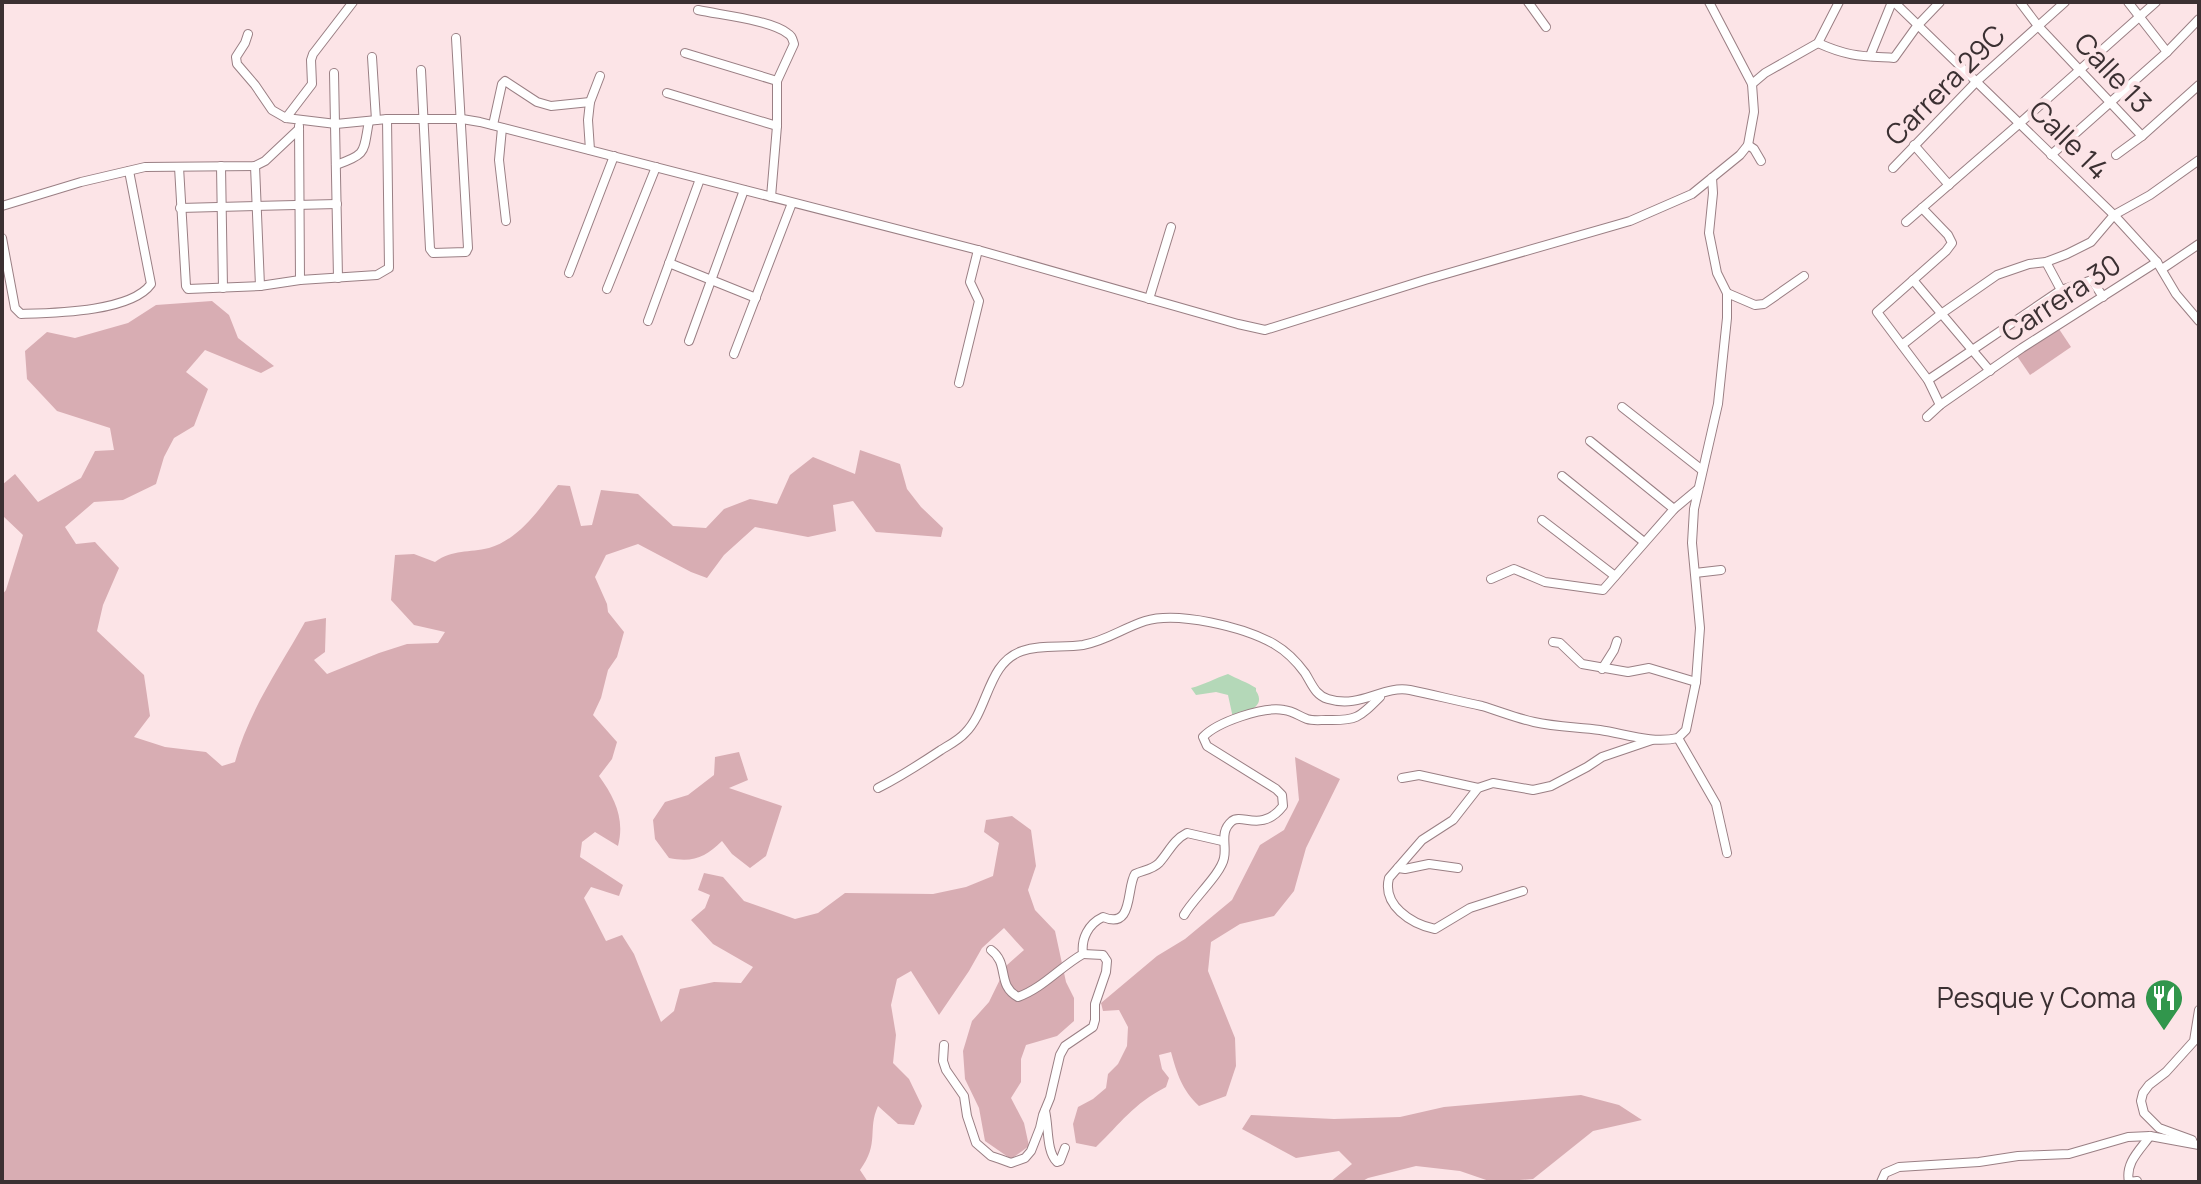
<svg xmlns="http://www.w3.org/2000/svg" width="2201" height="1184" font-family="Manrope,sans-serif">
<rect width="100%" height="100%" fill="#fce4e7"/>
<g fill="#d8adb3">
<path d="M212,301L229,315L238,338L274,366L261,373L205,350L186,372L208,389L194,426L174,438L164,457L156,484L123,500L94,502L65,527L76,544L95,542L119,568L103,605L97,631L144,675L150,716L134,737L165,747L206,752L222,766L235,762C248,712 280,667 305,622L326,618L325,652L314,660L327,674L379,653L407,644L438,643L445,632L414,625L391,600L395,555L414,554L435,562C453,549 469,553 489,548C520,539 539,509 558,485L570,486L581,526L592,525L601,490L638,494L673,526L706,528L724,509L750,499L777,504L790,475L813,457L855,474L860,450L900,464L907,489L921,507L943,528L941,537L876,532L853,501L833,505L836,531L808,537L755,527L724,555L707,578L691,572L638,544L606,555L595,577L607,604L608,612L624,632L617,657L608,670L601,698L593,715L617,742L612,759L599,776C615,798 625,819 618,846L595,832L582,842L580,857L623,885L619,896L591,887L584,898L606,941L622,935L634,954L661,1022L674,1011L680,989L714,982L741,983L753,967L713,944L691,920L705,908L710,895L698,890L704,873L723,877L744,901L795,919L818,913L845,893L933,894L966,887L993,876L999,843L984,832L986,820L1012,816L1031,830L1036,866L1028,890L1035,910L1055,931L1066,982L1074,998V1021L1057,1036L1026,1045L1021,1059V1082L1011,1098L1024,1123L1029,1146L1011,1159L985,1141L979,1108L965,1079L963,1051L972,1021L989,1002L1007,965L1024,950L1004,928L982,948L969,971L939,1015L911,971L897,979L891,1005L896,1035L893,1063L909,1079L922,1106L914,1125L898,1124L878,1106C867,1130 880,1143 860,1170L868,1182H2V595L6,590L23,535L3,516L2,485L15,474L38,502L81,478L95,451L114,450L110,428L57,411L27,379L25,351L47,332L75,338L128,323L156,305Z"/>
<polygon points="2059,329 2071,347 2030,375 2017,356"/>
<path d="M739,752L748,780L729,788L782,806L766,856L750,868L732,854L722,841C706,857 693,863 669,858L655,839L653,820L665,802L688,795L714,775L715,757Z"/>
<path d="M1295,757L1340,779L1306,848L1294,891L1274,916L1240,924L1211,942L1208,971L1235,1038L1236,1066L1226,1096L1199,1106C1182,1090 1177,1074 1171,1052L1159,1055L1162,1069L1169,1078L1166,1087C1133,1104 1121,1123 1096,1147L1076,1143L1073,1124L1078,1107L1093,1099L1106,1088L1108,1074L1118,1064L1127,1046L1128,1027L1119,1010L1103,1011L1101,1003L1157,956L1185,939L1232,900L1260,845L1284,830L1299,800Z"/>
<polygon points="1581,1095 1619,1105 1642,1120 1593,1131 1533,1179 1492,1182 1460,1171 1416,1166 1368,1178 1361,1182 1330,1182 1352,1164 1339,1151 1296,1158 1242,1129 1251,1115 1334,1119 1400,1117 1444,1107"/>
</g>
<path fill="#b4d8b8" d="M1228,674C1237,679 1247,682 1256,688V691C1267,707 1246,712 1233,718L1228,695L1216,692L1196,695L1191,688C1204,685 1215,678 1228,674Z"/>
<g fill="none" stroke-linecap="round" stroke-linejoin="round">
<defs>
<g id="street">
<polyline points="1528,2 1546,27"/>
<polyline points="1894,2 2114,215 2157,262 2176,294 2199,321"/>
<polyline points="2020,2 2038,26 2142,136"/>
<polyline points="2128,2 2167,52"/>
<path d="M698,10C721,15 770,20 787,33C792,36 792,38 794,44L777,81V126L771,197"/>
<polyline points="248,34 245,43 236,57 237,64 255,85 272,110 286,118 336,124 387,119 462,119 480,122 978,250 1238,324 1265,330 1425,280 1630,221 1692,194 1740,155 1748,145 1754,112 1752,84 1709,2"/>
<path d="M1818,43C1849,57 1862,56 1894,58L1917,26L1940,2"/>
<polyline points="685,53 777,81"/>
<polyline points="1870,56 1892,2"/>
<polyline points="372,57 376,120"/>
<polyline points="421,70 430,249 433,253 466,252 468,248 456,38"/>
<polyline points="334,73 338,278"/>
<polyline points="1752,84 1765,73 1818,43 1839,2"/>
<polyline points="667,93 777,126"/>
<polyline points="286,118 312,84 311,60 313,54 353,2"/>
<polyline points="493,125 502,84 505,81 537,102 551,106 590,102"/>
<polyline points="299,126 300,280"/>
<polyline points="502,128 499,160 506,221"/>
<polyline points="1748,145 1754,149 1761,161"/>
<polyline points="1914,145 1949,185"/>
<polyline points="590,150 588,120 590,102 600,76"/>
<polyline points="2051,155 2167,52 2199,19"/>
<polyline points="2116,155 2142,136 2199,85"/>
<path d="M336,165C368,154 363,152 369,121"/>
<polyline points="221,166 223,288"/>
<polyline points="255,166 260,286"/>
<polyline points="179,167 186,286 188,289 260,286 300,280 377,275 389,268 387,119"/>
<polyline points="1893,168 1977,81 2065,2"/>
<polyline points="2,206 81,182 145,167 255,166 265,161 299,129"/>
<polyline points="180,208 337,204"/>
<polyline points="1922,208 1948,235 1952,243 1946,251 1877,312 1928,380 1940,405"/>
<polyline points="1906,222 2020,123 2156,2"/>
<path d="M2,238L15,308L21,314C54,313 131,312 151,284L129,171"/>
<polyline points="2046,262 2061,290"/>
<polyline points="669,263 756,298"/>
<polyline points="2162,269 2199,244"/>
<polyline points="569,273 614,156"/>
<polyline points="1913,280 1990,371"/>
<polyline points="607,289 656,167"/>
<polyline points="1727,293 1755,305 1764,304 1804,276"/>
<polyline points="1149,299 1171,227"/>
<polyline points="648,321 700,179"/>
<polyline points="689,341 744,190"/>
<polyline points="1902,345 1941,314 1997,275 2029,264 2046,262 2067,254 2091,242 2114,215 2150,195 2199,160"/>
<polyline points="734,354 792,203"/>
<polyline points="1928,380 2061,290 2092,280 2103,297"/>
<polyline points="959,383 979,301 970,282 978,250"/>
<polyline points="1622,407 1702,470"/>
<polyline points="1927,417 1940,405 2022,348 2157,262"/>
<polyline points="1590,441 1674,509"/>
<polyline points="1562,476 1644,542"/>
<polyline points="1542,520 1615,576"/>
<polyline points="1695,573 1721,570"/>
<polyline points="1491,579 1514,569 1545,582 1603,590 1674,509 1698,489"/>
<polyline points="1553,642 1560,643 1582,664 1628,672 1649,668 1696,682"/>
<polyline points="1602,669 1614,650 1617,641"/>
<polyline points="1678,738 1716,804 1727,853"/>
<polyline points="1402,778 1419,775 1478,788"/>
<path d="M878,788C900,777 920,764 941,750C949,745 959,740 965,733C989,709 987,663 1022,651C1041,644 1063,648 1083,645C1106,641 1123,628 1145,621C1178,611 1244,627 1274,644C1286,651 1297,662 1305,673C1312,684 1315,695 1328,699C1361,709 1382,685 1410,690C1434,695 1458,701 1482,706C1499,711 1516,718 1534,722C1556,727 1578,727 1600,730C1626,734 1652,744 1678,738L1686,730L1696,682L1700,628L1692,543L1694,509L1718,404L1727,318V293L1717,273L1709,233L1713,193L1712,178"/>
<polyline points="1398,868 1405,869 1429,864 1458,868"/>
<path d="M1523,891L1470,908L1435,929C1411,924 1382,905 1389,878L1422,840L1453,820L1478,788L1493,783L1533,790L1551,786L1587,767L1602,757L1652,740"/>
<path d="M1184,915C1193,899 1221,874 1224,858C1227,845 1219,832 1232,821C1242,813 1262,833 1283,806L1282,795L1276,789L1207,746L1203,737C1217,722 1264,706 1284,710C1293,711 1299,716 1307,719C1313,721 1320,720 1326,720C1356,721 1359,718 1380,697"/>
<path d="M991,950C1010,964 996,985 1018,997C1043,988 1060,967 1083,954C1081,939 1088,924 1103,917C1134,930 1126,888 1135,874C1143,870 1152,870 1159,863C1169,852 1173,840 1187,833L1222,841"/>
<polyline points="944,1045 943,1061 946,1070 964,1096 967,1116 976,1143 991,1156 1000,1159 1011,1163 1025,1158 1031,1151 1040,1128 1043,1115 1050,1098 1060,1055 1065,1046 1093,1027 1095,1020 1095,1004 1106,972 1107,961 1103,955 1083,954"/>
<path d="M1045,1111C1049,1127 1046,1151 1057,1162L1060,1161L1065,1148"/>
<polyline points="2192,1140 2159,1128 2144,1113 2141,1101 2143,1093 2149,1085 2166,1072 2194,1041 2199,1010"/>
<path d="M2137,1181L2129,1182C2125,1163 2139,1151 2150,1136"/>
<polyline points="1881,1182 1885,1173 1899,1167 1979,1162 2018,1156 2069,1154 2128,1137 2150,1136 2199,1145"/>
</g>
</defs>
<use href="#street" stroke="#9a7f84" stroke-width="10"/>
<use href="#street" stroke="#fff" stroke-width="8"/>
</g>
<defs>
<symbol id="restaurant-pin" viewBox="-11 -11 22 30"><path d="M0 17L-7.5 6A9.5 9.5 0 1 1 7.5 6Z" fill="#31964c" stroke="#fce4e7"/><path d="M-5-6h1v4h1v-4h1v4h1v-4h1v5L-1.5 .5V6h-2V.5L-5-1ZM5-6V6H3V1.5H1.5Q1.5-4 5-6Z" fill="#fff"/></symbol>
</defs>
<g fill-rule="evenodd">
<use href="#restaurant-pin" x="2142" y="976" width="44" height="60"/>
</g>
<g text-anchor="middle" stroke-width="8" stroke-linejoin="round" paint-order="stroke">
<g font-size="28" fill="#3b3032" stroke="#fce4e7">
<text transform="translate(2113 73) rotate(47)" y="10">Calle 13</text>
<text transform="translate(1945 85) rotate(-45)" y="10">Carrera 29C</text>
<text transform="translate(2069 140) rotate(45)" y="10">Calle 14</text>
<text transform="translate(2061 298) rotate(-33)" y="10">Carrera 30</text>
</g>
<g font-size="28" fill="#3b3032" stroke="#fce4e7" text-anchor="end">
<text x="2136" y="1008">Pesque y Coma</text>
</g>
</g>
<rect width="2201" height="1184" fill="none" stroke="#3b3032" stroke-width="8"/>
</svg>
